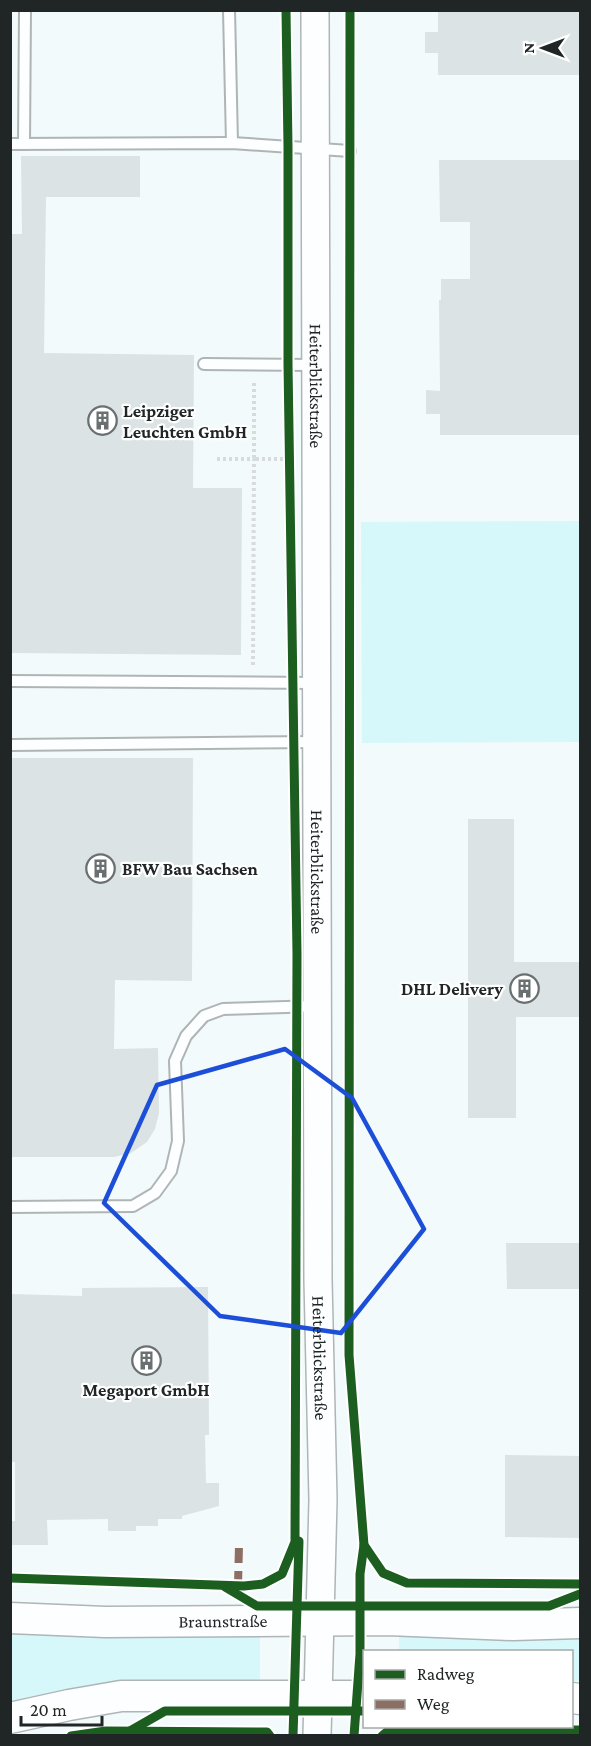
<svg xmlns="http://www.w3.org/2000/svg" width="591" height="1746" font-family="'Crimson Pro',serif">
<rect width="100%" height="100%" fill="#f2fafc"/>
<g fill="#d6f8fb">
<polygon points="580,521 580,742 362,743 361,522"/>
<polygon points="10,1629 260,1635 260,1680 160,1680 121,1684 11,1705"/>
<polygon points="399,1633 580,1634 580,1681 572,1681 572,1652 399,1652"/>
</g>
<g fill="#dce3e4">
<polygon points="438,10 580,10 580,75 438,75 438,53 425,53 425,32 438,32"/>
<polygon points="21,156 140,156 140,197 46,197 44,353 194,355 193,488 242,488 241,655 10,653 10,234 22,234"/>
<polygon points="439,160 580,160 580,435 440,435 440,414 426,414 426,390 440,391 439,300 441,300 441,279 470,279 470,222 440,222"/>
<polygon points="10,758 193,758 192,981 115,980 114,1049 158,1048 159,1113 155,1129 147,1142 131,1153 114,1157 10,1157"/>
<polygon points="468,819 514,819 514,962 580,962 580,1017 516,1017 516,1118 468,1118"/>
<polygon points="506,1243 580,1243 580,1289 507,1289"/>
<polygon points="208,1287 209,1435 205,1435 206,1483 219,1483 219,1506 182,1516 182,1519 158,1519 158,1526 136,1526 136,1531 108,1531 108,1519 47,1520 48,1545 10,1545 10,1521 15,1521 15,1462 10,1462 10,1294 82,1296 82,1288"/>
<polygon points="505,1455 580,1456 580,1538 505,1537"/>
</g>
<g fill="none" stroke-linecap="round" stroke-linejoin="round">
<defs>
<g id="service">
<polyline points="229,10 232,143"/>
<polyline points="10,144 232,143 350,151"/>
<polyline points="24,144 25,10"/>
<polyline points="204,364 314,365"/>
<polyline points="10,681 316,683"/>
<polyline points="10,745 317,742"/>
<polyline points="10,1207 133,1206 155,1193 171,1171 178,1141 175,1061 186,1036 204,1016 223,1009 318,1006"/>
</g>
<g id="tertiary">
<path id="s1" d="M315,10L318,1280L323,1500L317,1736"/>
</g>
<g id="secondary">
<path id="s2" d="M10,1618L105,1622L388,1620L513,1625L580,1623"/>
<polyline points="572,1698 580,1699"/>
<polyline points="10,1718 69,1705 121,1696 364,1696"/>
</g>
</defs>
<use href="#service" stroke="#afb5b6" stroke-width="14"/>
<use href="#tertiary" stroke="#afb5b6" stroke-width="30"/>
<use href="#secondary" stroke="#afb5b6" stroke-width="33"/>
<g stroke="#d8dbdc" stroke-width="4" stroke-dasharray="3 3" stroke-linecap="butt">
<polyline points="254,383 254,459 290,459"/>
<polyline points="217,459 254,459 253,665"/>
<polyline points="382,1736 388,1731 578,1730"/>
</g>
<use href="#service" stroke="#fdfeff" stroke-width="10"/>
<use href="#tertiary" stroke="#fdfeff" stroke-width="27"/>
<use href="#secondary" stroke="#fdfeff" stroke-width="30"/>
<polyline stroke="#8d6e63" stroke-width="8" stroke-dasharray="15 8" stroke-linecap="butt" points="238,1586 239,1545"/>
<defs>
<g id="cycleway">
<polyline points="350,10 349,1355 364,1545 383,1573 407,1583 580,1584"/>
<polyline points="10,1578 244,1586 263,1584 282,1574 295,1542 297,954 288,364 288,147 286,10"/>
<polyline points="225,1587 257,1606 549,1606 580,1594"/>
<polyline points="130,1731 165,1711 364,1711"/>
<polyline points="71,1736 106,1731 267,1732 270,1736"/>
<polyline points="293,1736 299,1541"/>
<polyline points="354,1736 360,1654 360,1574 364,1545"/>
<polyline points="382,1736 388,1731 580,1730"/>
</g>
</defs>
<use href="#cycleway" stroke="#fff" stroke-width="13"/>
<use href="#cycleway" stroke="#1b5e20" stroke-width="9"/>
</g>
<path fill="none" stroke="#1d4ed8" stroke-width="4.5" stroke-linejoin="round" d="M285,1049L352,1098L424,1229L341,1333L220,1316L104,1203L157,1085Z"/>
<defs>
<symbol id="building-ring" viewBox="-11 -11 22 22"><circle r="9.5" fill="#fff" stroke="#6a7071" stroke-width="1.5"/><path d="M-4-6H4V6H1V3H-1V6H-4ZM-2.5-4.3h1.7v1.8h-1.7ZM.8-4.3h1.7v1.8H.8ZM-2.5-1h1.7V.8h-1.7ZM.8-1h1.7V.8H.8Z" fill="#6a7071"/></symbol>
</defs>
<g fill-rule="evenodd">
<use href="#building-ring" x="86" y="404" width="33" height="33"/>
<use href="#building-ring" x="84" y="852" width="33" height="33"/>
<use href="#building-ring" x="508" y="972" width="33" height="33"/>
<use href="#building-ring" x="130" y="1344" width="33" height="33"/>
</g>
<g text-anchor="middle" stroke-width="4.5" stroke-linejoin="round" paint-order="stroke">
<g font-size="18" fill="#202526" stroke="#fff">
<text dy="6" stroke="none"><textPath href="#s1" startOffset="376">Heiterblickstraße</textPath></text>
<text dy="6" stroke="none"><textPath href="#s1" startOffset="862">Heiterblickstraße</textPath></text>
<text dy="6" stroke="none"><textPath href="#s1" startOffset="1348">Heiterblickstraße</textPath></text>
<text dy="6" stroke="none"><textPath href="#s2" startOffset="213">Braunstraße</textPath></text>
</g>
<g font-size="18" font-weight="bold" fill="#202526" stroke="#fff" text-anchor="start">
<text x="123" y="417">Leipziger<tspan x="123" dy="21">Leuchten GmbH</tspan></text>
<text x="122" y="875">BFW Bau Sachsen</text>
<text x="503" y="995" text-anchor="end">DHL Delivery</text>
<text x="146" y="1396" text-anchor="middle">Megaport GmbH</text>
</g>
</g>
<rect width="591" height="1746" fill="none" stroke="#202526" stroke-width="24"/>
<rect x="363" y="1650" width="210" height="78" fill="#ffffff" stroke="#a6a8a8" stroke-width="1.5"/>
<rect x="375" y="1670" width="30" height="9" fill="#1b5e20" stroke="#a6a8a8" stroke-width="1.5"/>
<text x="417" y="1680" font-size="18" fill="#202526">Radweg</text>
<rect x="375" y="1700" width="30" height="9" fill="#8d6e63" stroke="#a6a8a8" stroke-width="1.5"/>
<text x="417" y="1710" font-size="18" fill="#202526">Weg</text>
<g transform="translate(543 48) rotate(270)" stroke="#ffffff" stroke-width="4.5" paint-order="stroke">
<path d="M0-4.5L10 22L0 15L-10 22Z" fill="#202526"/>
<text y="-9" font-size="16" font-weight="bold" text-anchor="middle" fill="#202526">N</text>
</g>
<path d="M21 1716v9h81v-9" fill="none" stroke="#202526" stroke-width="3"/>
<text x="30" y="1716" font-size="18" fill="#202526" stroke="#ffffff" stroke-width="4.5" paint-order="stroke">20 m</text>
</svg>
